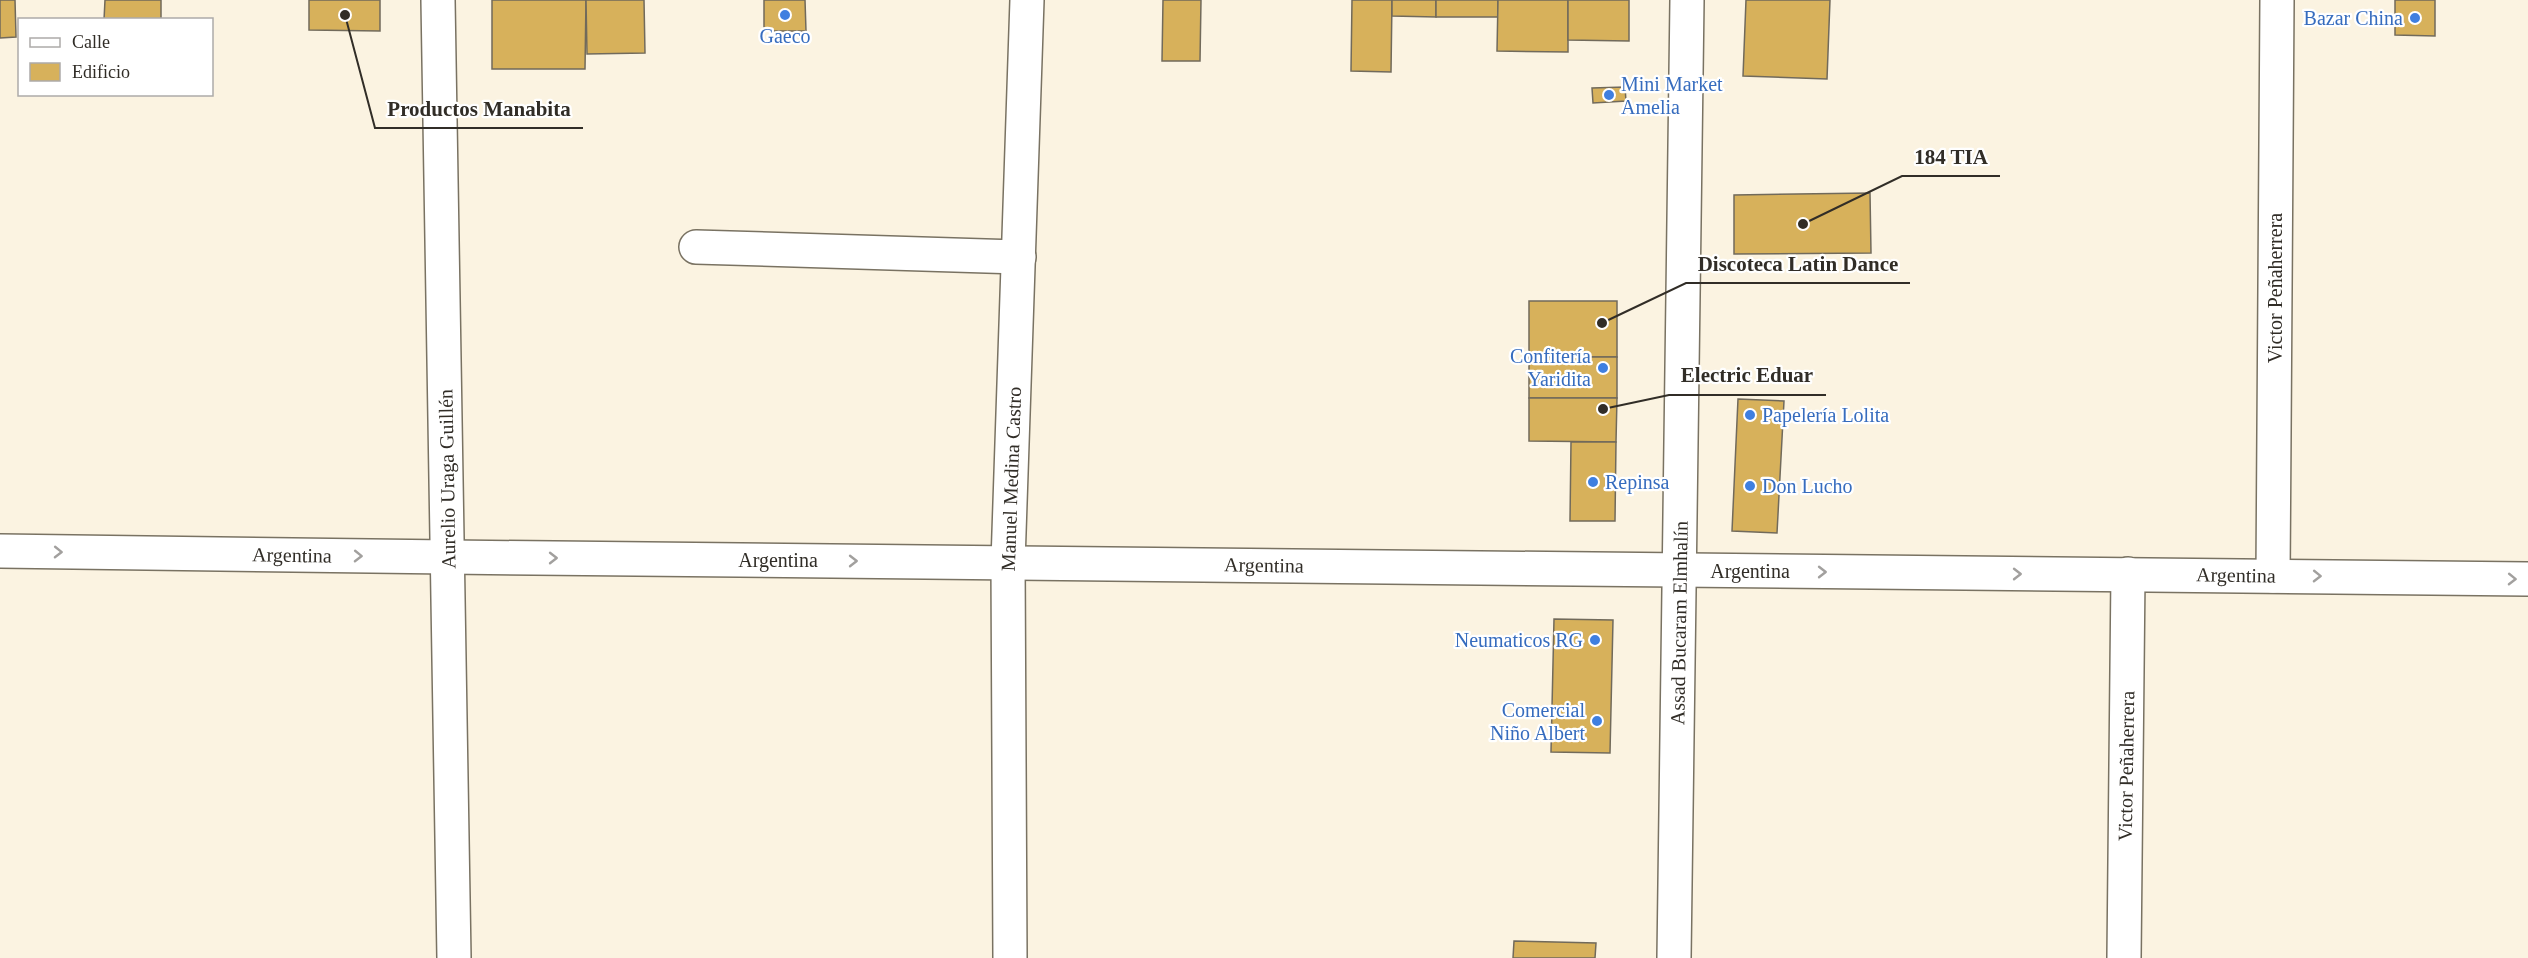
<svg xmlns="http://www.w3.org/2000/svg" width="2528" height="958" font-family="Georgia,serif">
<rect width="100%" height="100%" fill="#fbf3e1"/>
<g fill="#d7b15b" stroke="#716a5b" stroke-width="1.5">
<polygon points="0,0 15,0 16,37 0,38"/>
<polygon points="105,0 161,0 161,20 104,20"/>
<polygon points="309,0 380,0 380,31 309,30"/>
<polygon points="492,0 586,0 585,69 492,69"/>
<polygon points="586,0 644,0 645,53 587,54"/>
<polygon points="764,0 805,0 806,31 764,31"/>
<polygon points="1163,0 1201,0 1200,61 1162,61"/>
<polygon points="1352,0 1392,0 1391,72 1351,71"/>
<polygon points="1392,0 1436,0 1436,17 1392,16"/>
<rect x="1436" y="0" width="62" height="17"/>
<polygon points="1498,0 1568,0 1568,52 1497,51"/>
<polygon points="1568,0 1629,0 1629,41 1568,40"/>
<polygon points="1746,0 1830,0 1827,79 1743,76"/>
<polygon points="2395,0 2435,0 2435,36 2395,35"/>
<polygon points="1625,87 1626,101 1593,103 1592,88"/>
<polygon points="1870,193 1871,253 1734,254 1734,195"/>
<rect x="1529" y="301" width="88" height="56"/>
<rect x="1529" y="357" width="88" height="41"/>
<polygon points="1529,398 1617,398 1616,442 1529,441"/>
<polygon points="1738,399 1784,401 1777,533 1732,531"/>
<polygon points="1571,442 1616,442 1615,521 1570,521"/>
<polygon points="1554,619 1613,620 1610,753 1551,752"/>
<polygon points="1514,941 1596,943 1595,958 1513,958"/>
</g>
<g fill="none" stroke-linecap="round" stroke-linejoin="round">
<defs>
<g id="minor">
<polyline points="438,0 454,958"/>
<polyline points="696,247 1019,257"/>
<polyline points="0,551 449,557 2528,579"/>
<polyline points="2273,576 2277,0"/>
<polyline points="1010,958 1008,562 1027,0"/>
<polyline points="2124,958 2128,574"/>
</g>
<polyline id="tertiary" points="1674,958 1687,0"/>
</defs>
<use href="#minor" stroke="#797262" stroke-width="36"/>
<use href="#tertiary" stroke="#797262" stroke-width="36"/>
<use href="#minor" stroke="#fff" stroke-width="33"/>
<use href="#tertiary" stroke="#fff" stroke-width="33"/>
</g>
<defs><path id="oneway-chevron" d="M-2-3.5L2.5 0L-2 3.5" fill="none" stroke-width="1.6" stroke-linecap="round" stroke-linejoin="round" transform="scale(1.5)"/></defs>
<g stroke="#a2a09e">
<use href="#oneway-chevron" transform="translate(58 552) rotate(1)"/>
<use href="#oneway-chevron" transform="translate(358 556) rotate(1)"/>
<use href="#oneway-chevron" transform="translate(553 558)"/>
<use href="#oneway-chevron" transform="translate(853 561)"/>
<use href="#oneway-chevron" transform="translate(1822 572)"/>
<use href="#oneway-chevron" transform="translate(2017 574)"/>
<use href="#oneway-chevron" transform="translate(2317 576) rotate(1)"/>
<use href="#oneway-chevron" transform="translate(2512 579) rotate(1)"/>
</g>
<g fill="#3f7fe0" stroke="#fff" stroke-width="2">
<circle cx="785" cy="15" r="6"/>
<circle cx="2415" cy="18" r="6"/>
<circle cx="1609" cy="95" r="6"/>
<circle cx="1603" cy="368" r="6"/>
<circle cx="1750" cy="415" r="6"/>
<circle cx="1593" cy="482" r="6"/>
<circle cx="1750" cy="486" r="6"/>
<circle cx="1595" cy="640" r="6"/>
<circle cx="1597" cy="721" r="6"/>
</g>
<g text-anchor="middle" stroke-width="4.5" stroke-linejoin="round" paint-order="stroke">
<g font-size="20" fill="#366cbe" stroke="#fff" text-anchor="end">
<text x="2403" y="25">Bazar China</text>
<text x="785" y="43" text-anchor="middle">Gaeco</text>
<text x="1621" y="91" text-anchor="start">Mini Market<tspan x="1621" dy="23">Amelia</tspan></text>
<text x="1591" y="363">Confitería<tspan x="1591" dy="23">Yaridita</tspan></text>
<text x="1762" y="422" text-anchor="start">Papelería Lolita</text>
<text x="1605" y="489" text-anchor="start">Repinsa</text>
<text x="1762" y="493" text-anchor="start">Don Lucho</text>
<text x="1583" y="647">Neumaticos RG</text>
<text x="1585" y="717">Comercial<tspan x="1585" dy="23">Niño Albert</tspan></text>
</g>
<g font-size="20" fill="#312d27" stroke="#fff">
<text transform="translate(2275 288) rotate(-90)" y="7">Victor Peñaherrera</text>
<text transform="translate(447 479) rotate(-91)" y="7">Aurelio Uraga Guillén</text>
<text transform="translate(1011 479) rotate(-88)" y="7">Manuel Medina Castro</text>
<text transform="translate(292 555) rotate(1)" y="7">Argentina</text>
<text x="778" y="567">Argentina</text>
<text transform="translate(1264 565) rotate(1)" y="7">Argentina</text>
<text x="1750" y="578">Argentina</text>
<text transform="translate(2236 575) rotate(1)" y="7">Argentina</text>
<text transform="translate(1679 623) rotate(-89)" y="7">Assad Bucaram Elmhalín</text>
<text transform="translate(2126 766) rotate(-89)" y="7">Victor Peñaherrera</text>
</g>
</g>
<path fill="none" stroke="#312d27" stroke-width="2" d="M345 15L375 128H583M1803 224L1902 176H2000M1602 323L1686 283H1910M1603 409L1669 395H1826"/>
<g fill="#312d27" stroke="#fff" stroke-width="2">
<circle cx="345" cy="15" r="6"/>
<circle cx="1803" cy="224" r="6"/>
<circle cx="1602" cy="323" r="6"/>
<circle cx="1603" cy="409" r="6"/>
</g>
<g font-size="21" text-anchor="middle" font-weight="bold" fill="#312d27" stroke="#fff" stroke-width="4.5" stroke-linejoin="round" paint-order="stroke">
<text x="479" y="116">Productos Manabita</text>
<text x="1951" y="164">184 TIA</text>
<text x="1798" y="271">Discoteca Latin Dance</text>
<text x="1747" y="382">Electric Eduar</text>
</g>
<rect x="18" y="18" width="195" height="78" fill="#ffffff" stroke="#adaba9" stroke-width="1.5"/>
<rect x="30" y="38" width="30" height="9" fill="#ffffff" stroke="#adaba9" stroke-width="1.5"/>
<text x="72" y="48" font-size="18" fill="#312d27">Calle</text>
<rect x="30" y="63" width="30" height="18" fill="#d7b15b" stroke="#adaba9" stroke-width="1.5"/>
<text x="72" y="78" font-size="18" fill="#312d27">Edificio</text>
</svg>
